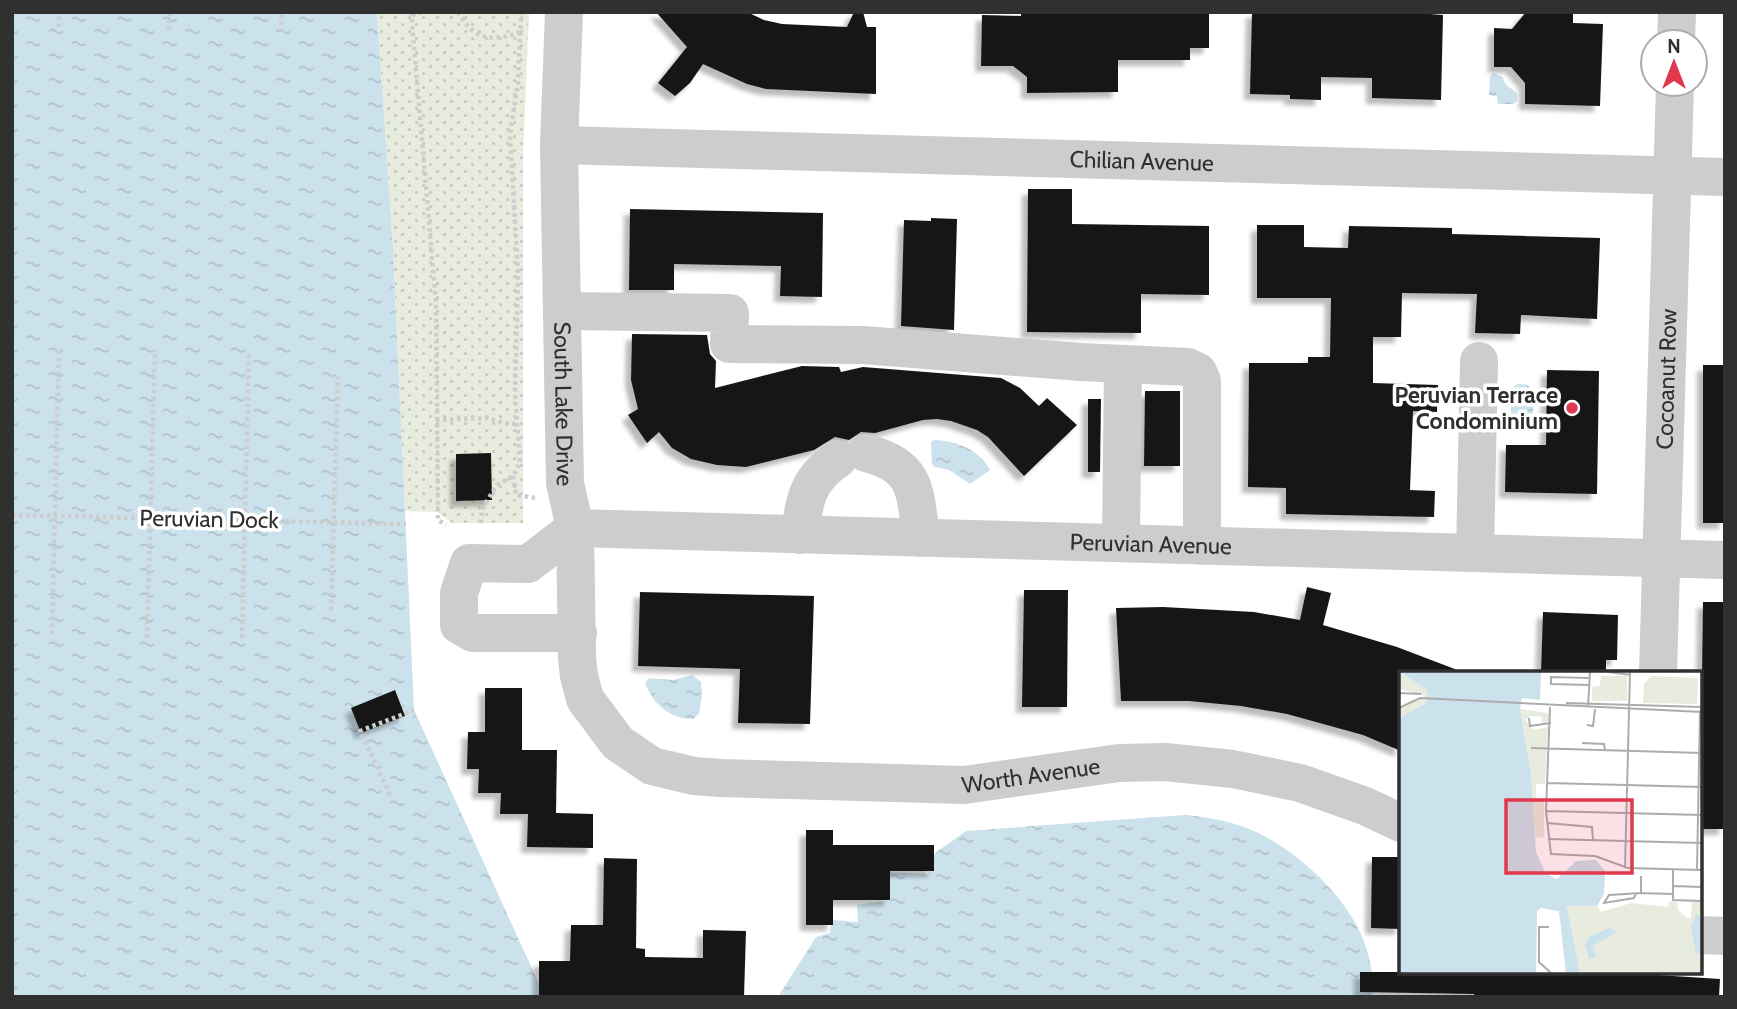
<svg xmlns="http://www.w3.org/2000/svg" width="1737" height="1009" font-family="Cabin,sans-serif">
<defs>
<pattern id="park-dots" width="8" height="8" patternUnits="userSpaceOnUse" patternTransform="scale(1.75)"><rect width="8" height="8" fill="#e7ecde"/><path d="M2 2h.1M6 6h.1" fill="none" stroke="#c6cbbf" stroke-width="1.8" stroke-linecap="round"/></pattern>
<pattern id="water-ripples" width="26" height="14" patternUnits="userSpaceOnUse" patternTransform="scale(1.75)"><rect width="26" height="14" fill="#cbe1ec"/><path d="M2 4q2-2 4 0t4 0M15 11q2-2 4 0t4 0" fill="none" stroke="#afc1cb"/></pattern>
<filter id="shadow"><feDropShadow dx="-6" dy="6" stdDeviation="2" flood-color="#0004"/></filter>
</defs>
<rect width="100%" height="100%" fill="#fff"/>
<polygon fill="url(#park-dots)" points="377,12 529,12 523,156 523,523 452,523 437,512 405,511 393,249"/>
<g fill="url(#water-ripples)">
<polygon points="12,12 377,12 393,249 414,710 545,997 12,997"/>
<path d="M1493,73L1503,77C1504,87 1512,87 1517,94V101L1513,104H1498L1497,96L1489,95L1490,77Z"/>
<path d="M1518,384L1528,385C1538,400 1535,438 1510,423C1510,419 1511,415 1511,411C1513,398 1504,392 1518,384Z"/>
<path d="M935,440C957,441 980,450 990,470L970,484L949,470L935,467L932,465L931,442Z"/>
<path d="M692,675L701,682L702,695L699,714L693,719C670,719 653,704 645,683L649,678L673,680Z"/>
<path d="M1185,815C1205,817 1225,820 1244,827C1289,843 1345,893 1363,939C1371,958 1373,976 1372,997H778L816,937L830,933L832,920L858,922L857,905L884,901L887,872L928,874L935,853L966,831Z"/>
</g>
<g fill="#171717" filter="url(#shadow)">
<polygon points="656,12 747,12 764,20 782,24 847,27 854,12 863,12 867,27 876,27 876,94 766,89 747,84 703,64 690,83 675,96 658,83 687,47"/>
<polygon points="1021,12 1209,12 1209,48 1190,48 1190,60 1118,60 1118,92 1027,93 1027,77 1013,66 981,66 982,15 1021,16"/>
<polygon points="1252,12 1431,12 1430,14 1443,15 1441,100 1372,98 1372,78 1321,77 1321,100 1290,99 1290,95 1250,94"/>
<polygon points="1526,12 1573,12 1573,23 1603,24 1600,106 1525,104 1525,83 1511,67 1494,67 1494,28 1512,29"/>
<polygon points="1028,189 1072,189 1072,224 1209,226 1209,295 1141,294 1141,333 1027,332"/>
<polygon points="630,209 823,213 822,297 780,296 781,266 674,264 674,290 629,290"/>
<polygon points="931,218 957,219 954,330 901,326 904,220 931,221"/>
<polygon points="1257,225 1304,225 1304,247 1348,248 1349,226 1452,228 1452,234 1600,238 1597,319 1521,315 1520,334 1475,333 1477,294 1402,293 1401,337 1373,337 1373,383 1438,385 1437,412 1413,411 1410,490 1435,491 1434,517 1286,514 1286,488 1248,487 1249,363 1308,363 1308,357 1330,357 1331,298 1257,298"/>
<polygon points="632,334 707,335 710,354 716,361 715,388 802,366 839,367 841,372 863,367 1001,378 1020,388 1039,406 1047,398 1077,425 1024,476 988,437 977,430 951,421 937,419 923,420 875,433 861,432 849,440 835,437 814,450 746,467 717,465 691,459 672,448 659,432 647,443 628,415 638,409 631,380"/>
<rect x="1703" y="365" width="22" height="158"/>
<polygon points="1547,370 1599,371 1597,494 1505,492 1506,445 1546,445"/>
<polygon points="1145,391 1180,391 1180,466 1144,466"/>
<polygon points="1088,399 1101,399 1100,472 1088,472"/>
<polygon points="491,453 492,500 456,501 456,454"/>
<polygon points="1307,587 1331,593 1323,625 1397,647 1460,671 1401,673 1401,751 1363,735 1287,714 1241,706 1189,701 1121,701 1116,608 1163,607 1254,612 1300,620"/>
<polygon points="1024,590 1068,590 1067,707 1022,707"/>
<polygon points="640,592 814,596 810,724 738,723 740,669 638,666"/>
<polygon points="1703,602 1725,602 1725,829 1700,829"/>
<polygon points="1543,612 1618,615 1617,660 1606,660 1606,673 1541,673"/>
<polygon points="485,688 522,688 522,750 557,750 556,813 593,814 593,848 527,847 528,814 500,814 501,793 478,793 479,769 467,769 468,732 485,732"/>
<polygon points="395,690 405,716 361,733 351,708"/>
<polygon points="806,830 833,830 833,845 934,845 934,871 890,871 890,900 833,900 833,925 806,925"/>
<polygon points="1372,857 1401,857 1401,929 1371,928"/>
<polygon points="604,858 637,859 636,948 645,949 645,957 703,958 703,930 746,931 744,997 579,995 579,997 539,997 539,961 570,961 571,925 603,925"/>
<polygon points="1360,972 1658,972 1658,975 1720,979 1719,997 1475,997 1474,994 1360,992"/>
</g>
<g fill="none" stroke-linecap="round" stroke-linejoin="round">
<g stroke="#cdcdcd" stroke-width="4.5" stroke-dasharray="3.5 3.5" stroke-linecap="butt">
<polyline points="411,12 436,303 438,520 446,525"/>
<path d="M458,12C461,16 464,22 468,26C482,42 502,39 520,32"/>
<polyline points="412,15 423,12"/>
<polyline points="59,27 59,12"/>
<polyline points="169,30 170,12"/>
<polyline points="281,32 282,12"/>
<polyline points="436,420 488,418 508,424 519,424"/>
<polyline points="513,476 516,495 536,498"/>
<polyline points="12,515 406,524"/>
<polyline points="481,523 482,509 497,485 513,476 520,463 515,394 518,275 510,135 518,82 521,12"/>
<polyline points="331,610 338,377"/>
<polyline points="52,634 59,349"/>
<polyline points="147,638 155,350"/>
<polyline points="242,638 249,353"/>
<polyline points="390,795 360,731 414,710"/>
</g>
<g stroke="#cdcdcd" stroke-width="38">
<path id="s1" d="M564,12L559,145L565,483L575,528L577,658L579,676L585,699L618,743L652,766L694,776L721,778L964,785L1119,763L1165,762L1233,769L1300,783L1365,806L1401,823"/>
<polyline points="1676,42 1677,12"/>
<path id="s2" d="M559,145L1725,177"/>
<polyline points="562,311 730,313 729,344 863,345 1081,362 1188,367 1198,372 1202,381 1202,546"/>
<path d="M866,453C918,466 915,492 921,538"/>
<path id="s3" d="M575,528L1725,560"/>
<polyline points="575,528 528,564 469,563 459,593 459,625 473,633 578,633"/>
<path d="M800,535C804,501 807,479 838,459"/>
<polyline points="1121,543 1123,364"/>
<polyline points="1475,553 1479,361"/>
<path id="s4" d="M1658,673L1675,84"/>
<polyline points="1700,935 1725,936"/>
</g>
</g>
<circle fill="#e1384e" stroke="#fff" stroke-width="2.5" cx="1572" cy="408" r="7"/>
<g text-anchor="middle" stroke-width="7" stroke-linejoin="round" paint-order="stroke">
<g font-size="23" fill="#303030" stroke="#fff">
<text dy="8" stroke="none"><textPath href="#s2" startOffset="583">Chilian Avenue</textPath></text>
<text dy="8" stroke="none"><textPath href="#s4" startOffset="294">Cocoanut Row</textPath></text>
<text dy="8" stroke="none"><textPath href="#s1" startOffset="392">South Lake Drive</textPath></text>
<text transform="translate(209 519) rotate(1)" y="8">Peruvian Dock</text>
<text dy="8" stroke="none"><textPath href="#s3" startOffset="576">Peruvian Avenue</textPath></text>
<text dy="8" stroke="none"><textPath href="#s1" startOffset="1166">Worth Avenue</textPath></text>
</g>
<g font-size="23" font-weight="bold" fill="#303030" stroke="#fff" text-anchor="end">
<text x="1558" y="403">Peruvian Terrace<tspan x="1558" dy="26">Condominium</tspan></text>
</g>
</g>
<g transform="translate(1399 671)">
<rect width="303" height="303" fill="#fff"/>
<path d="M270,230L278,231L279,239L288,247H292L293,231H303V302H181L168,234L198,235L202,241L232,232L269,236Z" fill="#e7ecde"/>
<path d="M216,253H230L238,263V274L233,272L227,256L225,265L222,257H211L203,263L177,269Z" fill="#e7ecde"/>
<path d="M2,1L29,20L27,32L0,47V39L26,25L1,18ZM202,5H228V30H193V16L201,15ZM252,5L299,7L298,33L244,32L245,13ZM121,38L149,42L150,51L143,52V46L132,45L126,49L135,59L149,56L146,113H137V128H145V167L136,166L132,103Z" fill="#e7ecde"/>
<path d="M2,1H142L141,29L123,27L121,38L132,103L137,181L147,203L158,208L177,190L197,189L206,200L205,223L198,235H168L181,302H167L160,240L142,237L138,240L137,302H0V47L27,32L29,20ZM298,242L303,249V284L297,282L292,256ZM211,257L218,261L194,275L197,286L190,288L186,273L190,266Z" fill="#cbe1ec"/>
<path fill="none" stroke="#acacac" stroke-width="2" d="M210,1L232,4M190,14L152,13V6L190,7M0,22L22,23M167,32L303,36M151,36L147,140L152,183L196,185L229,197L303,199M189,36L191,1M0,37L21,27L303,41M130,47L131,55L152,52M188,54L194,55L196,38M183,72L205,73L206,79M132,77L303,82M149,112L303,116M147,140L303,144M148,152L193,156L194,169M149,168L303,172M226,197L231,1M274,199V229L303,230M298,199L301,39M242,205V222L273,223M274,215L303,216M237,223L235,227L205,232L210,224L242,222M150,256H140V291L152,302"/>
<path fill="#e1384e" fill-opacity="0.15" stroke="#e1384e" stroke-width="3.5" d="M107,129H233V202H107Z"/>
<rect width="303" height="303" fill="none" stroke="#303030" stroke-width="3.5"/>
</g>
<rect width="1737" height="1009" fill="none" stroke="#303030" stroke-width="28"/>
<g transform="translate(1674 63)"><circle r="33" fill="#ffffff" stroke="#acacac" stroke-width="2"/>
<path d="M0-5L12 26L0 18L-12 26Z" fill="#e1384e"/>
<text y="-10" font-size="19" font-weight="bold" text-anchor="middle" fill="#303030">N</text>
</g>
</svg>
